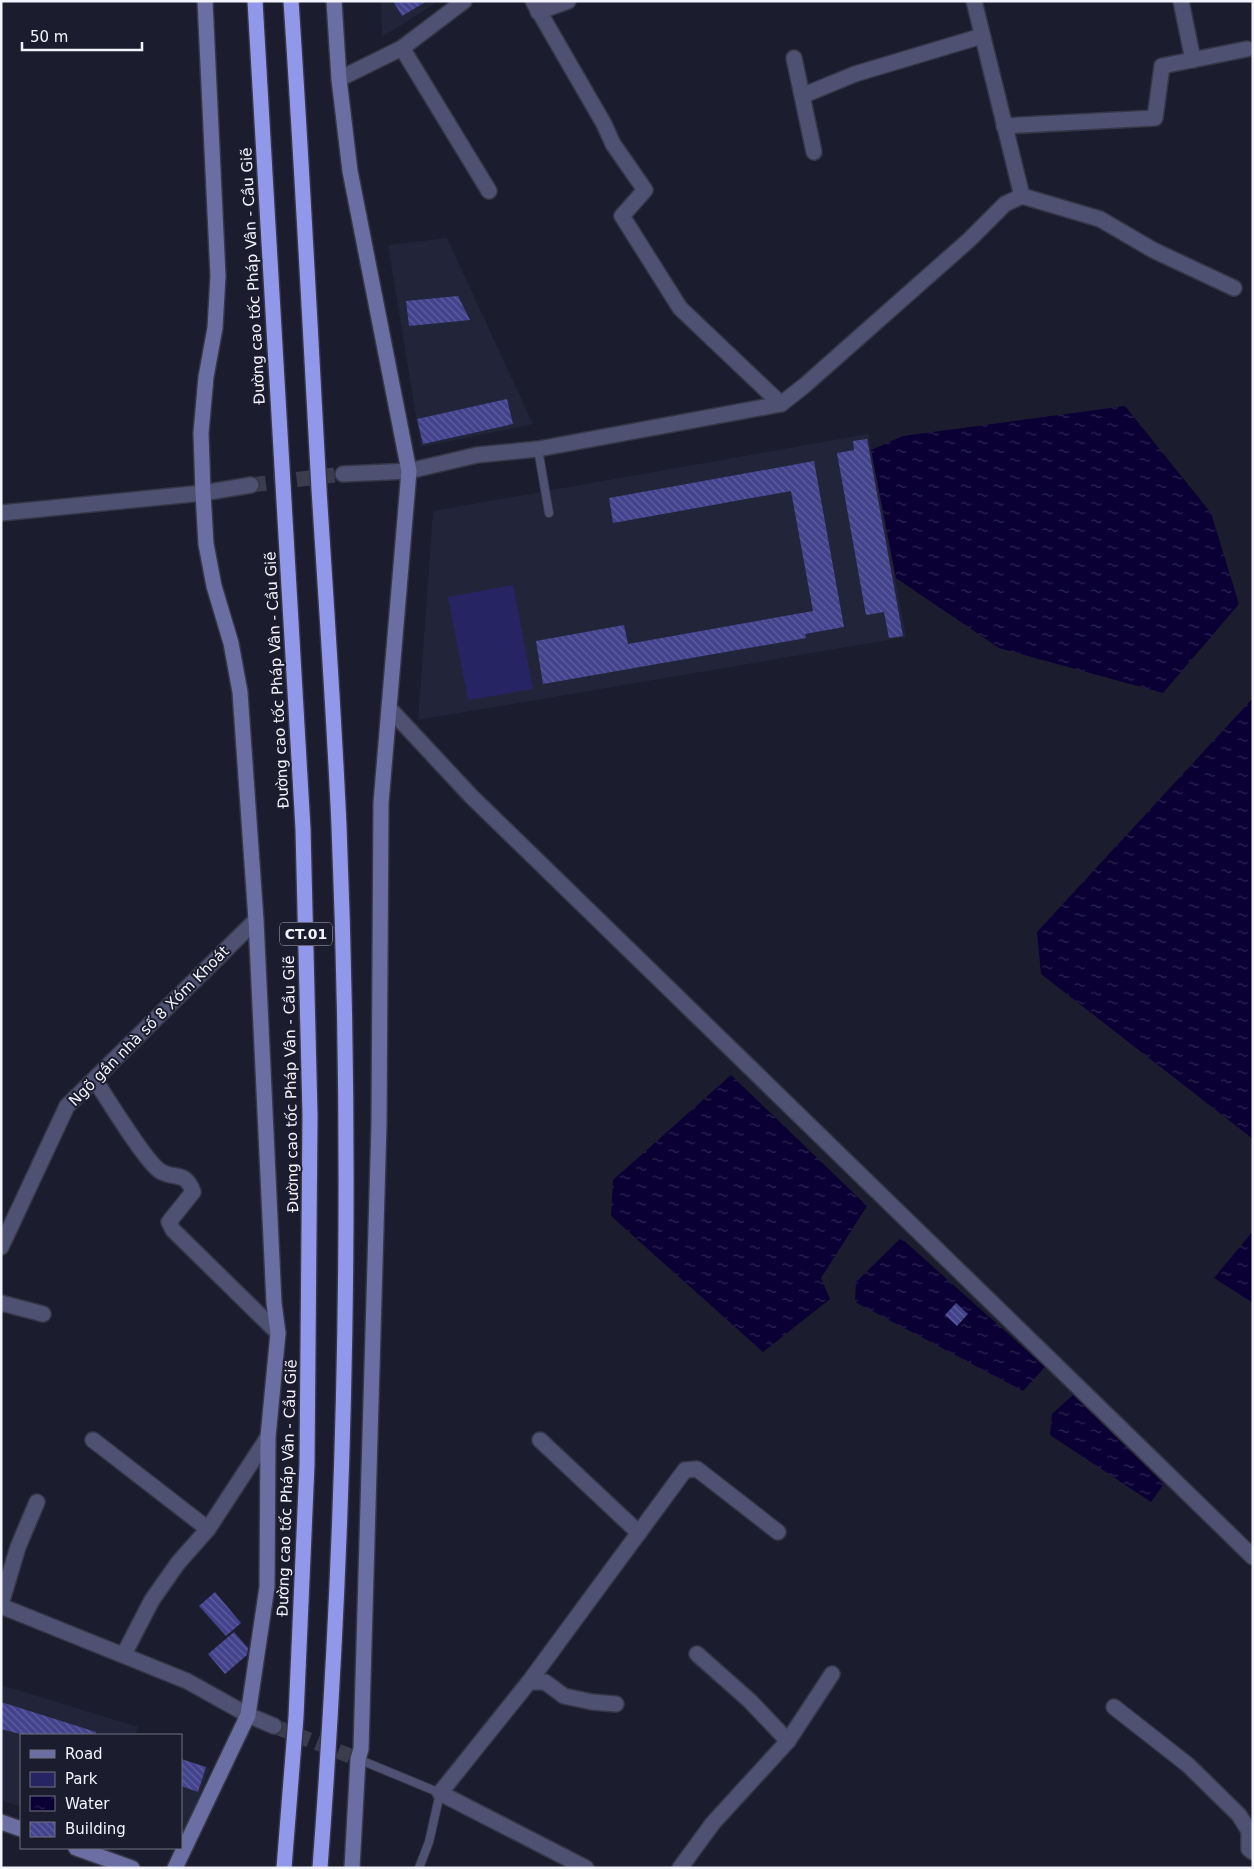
<svg xmlns="http://www.w3.org/2000/svg" width="1254" height="1869" font-family="'DejaVu Sans',sans-serif">
<defs>
<pattern id="water-ripples" width="26" height="14" patternUnits="userSpaceOnUse" patternTransform="scale(1.25)"><rect width="26" height="14" fill="#0a0034"/><path d="M2 4q2-2 4 0t4 0M15 11q2-2 4 0t4 0" fill="none" stroke="#2e2652"/></pattern>
<pattern id="building-back-hatch" width="6" height="6" patternUnits="userSpaceOnUse" patternTransform="scale(1.25)"><rect width="6" height="6" fill="#43438d"/><path d="M-1 5l2 2M0 0l6 6M5-1l2 2" fill="none" stroke="#5f5f9e"/></pattern>
</defs>
<rect width="100%" height="100%" fill="#1b1c2d"/>
<g fill="#22243a">
<polygon points="381,1 439,1 382,37"/>
<polygon points="447,238 533,424 421,447 388,245"/>
<polygon points="868,434 906,637 418,720 433,511"/>
<polygon points="1,1685 138,1727 135,1735 21,1735 21,1807 1,1800"/>
<polygon points="181,1759 210,1768 183,1837 181,1836"/>
</g>
<polygon fill="#272463" points="513,585 533,689 468,700 448,597"/>
<g fill="url(#water-ripples)">
<polygon points="1125,406 1211,513 1239,604 1163,693 999,648 896,578 871,450 903,436"/>
<polygon points="1253,698 1253,1139 1041,974 1037,932"/>
<polygon points="731,1075 867,1206 821,1278 830,1299 763,1352 611,1216 613,1180"/>
<polygon points="1253,1231 1253,1303 1214,1278"/>
<polygon points="901,1238 1045,1367 1023,1391 855,1302 856,1282"/>
<polygon points="1073,1395 1164,1484 1151,1502 1050,1435 1052,1414"/>
</g>
<g fill="url(#building-back-hatch)">
<polygon points="393,1 427,1 402,16"/>
<polygon points="458,296 470,320 409,326 406,301"/>
<polygon points="507,399 513,424 423,444 417,419"/>
<polygon points="867,439 903,636 889,638 884,612 866,615 837,453 854,450 853,441"/>
<polygon points="814,461 844,627 805,634 806,638 543,684 536,641 624,625 628,644 813,611 791,491 613,523 609,498"/>
<polygon points="956,1303 968,1314 957,1326 945,1315"/>
<polygon points="215,1592 241,1623 226,1636 199,1606"/>
<polygon points="234,1632 248,1648 247,1655 225,1674 208,1654"/>
<polygon points="1,1702 96,1732 95,1735 24,1735 1,1729"/>
<polygon points="181,1759 206,1767 198,1792 181,1786"/>
</g>
<g fill="none" stroke-linecap="round" stroke-linejoin="round">
<g stroke="#3b3c4c" stroke-width="15" stroke-dasharray="15 8" stroke-linecap="butt">
<polyline points="251,485 343,474"/>
<polyline points="274,1726 350,1756"/>
</g>
<defs>
<g id="lane">
<polyline points="538,449 549,513"/>
<polyline points="358,1759 440,1793 429,1842 419,1868"/>
</g>
<g id="street">
<polyline points="533,1 604,124 613,144 645,190 622,216 680,308 781,404"/>
<polyline points="974,1 1022,196"/>
<polyline points="1181,1 1193,60"/>
<polyline points="538,12 568,1"/>
<polyline points="402,48 489,191"/>
<polyline points="794,58 814,152"/>
<polyline points="339,79 402,48 464,1"/>
<polyline points="804,95 855,74 982,36"/>
<polyline points="1004,126 1155,118 1162,66 1247,49"/>
<polyline points="343,474 409,471 477,455 538,449 781,404 804,386 969,240 1005,204 1022,196 1100,219 1153,250 1234,288"/>
<polyline points="1,513 203,493 251,485"/>
<polyline points="389,708 471,796 1253,1557"/>
<path d="M95,1080C107,1098 145,1161 160,1171C174,1180 186,1170 193,1192L169,1222L173,1230L278,1333"/>
<polyline points="1,1247 67,1106 256,920"/>
<polyline points="1,1303 43,1314"/>
<polyline points="93,1440 208,1529"/>
<polyline points="540,1440 639,1533"/>
<polyline points="1,1604 18,1547 37,1502"/>
<polyline points="1,1606 187,1681 248,1715 274,1726"/>
<polyline points="124,1654 152,1600 178,1563 208,1529 268,1437"/>
<polyline points="697,1654 750,1701 788,1741"/>
<polyline points="529,1682 545,1682 564,1696 592,1702 616,1704"/>
<polyline points="1114,1707 1188,1765 1239,1815 1249,1831 1249,1849 1253,1852"/>
<polyline points="586,1868 440,1793 529,1682 685,1470 697,1469 778,1532"/>
<polyline points="680,1868 713,1823 788,1741 832,1674"/>
</g>
<g id="secondary">
<polyline points="334,1 339,79 350,171 409,471 381,803 379,1124 361,1749 358,1759 352,1868"/>
<polyline points="1,1822 21,1829"/>
<polyline points="76,1848 132,1868"/>
<polyline points="175,1868 248,1715 267,1587 268,1437 278,1333 274,1303 256,920 240,692 231,643 214,586 206,544 203,493 201,433 206,377 215,328 218,276 205,1"/>
</g>
<g id="highway">
<polyline points="255,1 303,829 310,1115 307,1465 296,1717 284,1868"/>
<path d="M291,1C302,164 310,326 319,489C326,601 334,714 339,826C353,1173 346,1522 320,1868"/>
</g>
</defs>
<use href="#lane" stroke="#353646" stroke-width="10"/>
<use href="#street" stroke="#353646" stroke-width="18"/>
<use href="#secondary" stroke="#353646" stroke-width="18"/>
<use href="#highway" stroke="#353646" stroke-width="18"/>
<use href="#lane" stroke="#4e5172" stroke-width="8"/>
<use href="#street" stroke="#4e5172" stroke-width="15"/>
<use href="#secondary" stroke="#6a6ea2" stroke-width="15"/>
<use href="#highway" stroke="#9298e9" stroke-width="15"/>
</g>
<g text-anchor="middle" stroke-width="4" stroke-linejoin="round" paint-order="stroke">
<rect fill="#1b1c2d" stroke="#b2b3bf" stroke-width="1" x="280" y="922.5" width="52" height="23" rx="4"/>
<g font-size="14" font-weight="bold" fill="#f3f4fd">
<text x="306" y="939">CT.01</text>
</g>
<g font-size="15" fill="#f3f4fd" stroke="#1b1c2d">
<text transform="translate(253 276) rotate(-93)" y="5">Đường cao tốc Pháp Vân - Cầu Giẽ</text>
<text transform="translate(277 680) rotate(-93)" y="5">Đường cao tốc Pháp Vân - Cầu Giẽ</text>
<text transform="translate(149 1026) rotate(-45)" y="5">Ngõ gần nhà số 8 Xóm Khoát</text>
<text transform="translate(291 1084) rotate(-91)" y="5">Đường cao tốc Pháp Vân - Cầu Giẽ</text>
<text transform="translate(287 1488) rotate(-88)" y="5">Đường cao tốc Pháp Vân - Cầu Giẽ</text>
</g>
</g>
<rect width="1254" height="1869" fill="none" stroke="#f3f4fd" stroke-width="5"/>
<rect x="20" y="1734" width="162" height="115" fill="#1b1c2d" stroke="#717280"/>
<rect x="30" y="1750" width="25" height="8" fill="#6a6ea2" stroke="#717280"/>
<text x="65" y="1759" font-size="15" fill="#f3f4fd">Road</text>
<rect x="30" y="1772" width="25" height="15" fill="#272463" stroke="#717280"/>
<text x="65" y="1784" font-size="15" fill="#f3f4fd">Park</text>
<rect x="30" y="1796" width="25" height="15" fill="url(#water-ripples)" stroke="#717280"/>
<text x="65" y="1809" font-size="15" fill="#f3f4fd">Water</text>
<rect x="30" y="1822" width="25" height="15" fill="url(#building-back-hatch)" stroke="#717280"/>
<text x="65" y="1834" font-size="15" fill="#f3f4fd">Building</text>
<path d="M22 42v8h120v-8" fill="none" stroke="#f3f4fd" stroke-width="2.5"/>
<text x="30" y="42" font-size="15" fill="#f3f4fd" stroke="#1b1c2d" stroke-width="4" paint-order="stroke">50 m</text>
</svg>
